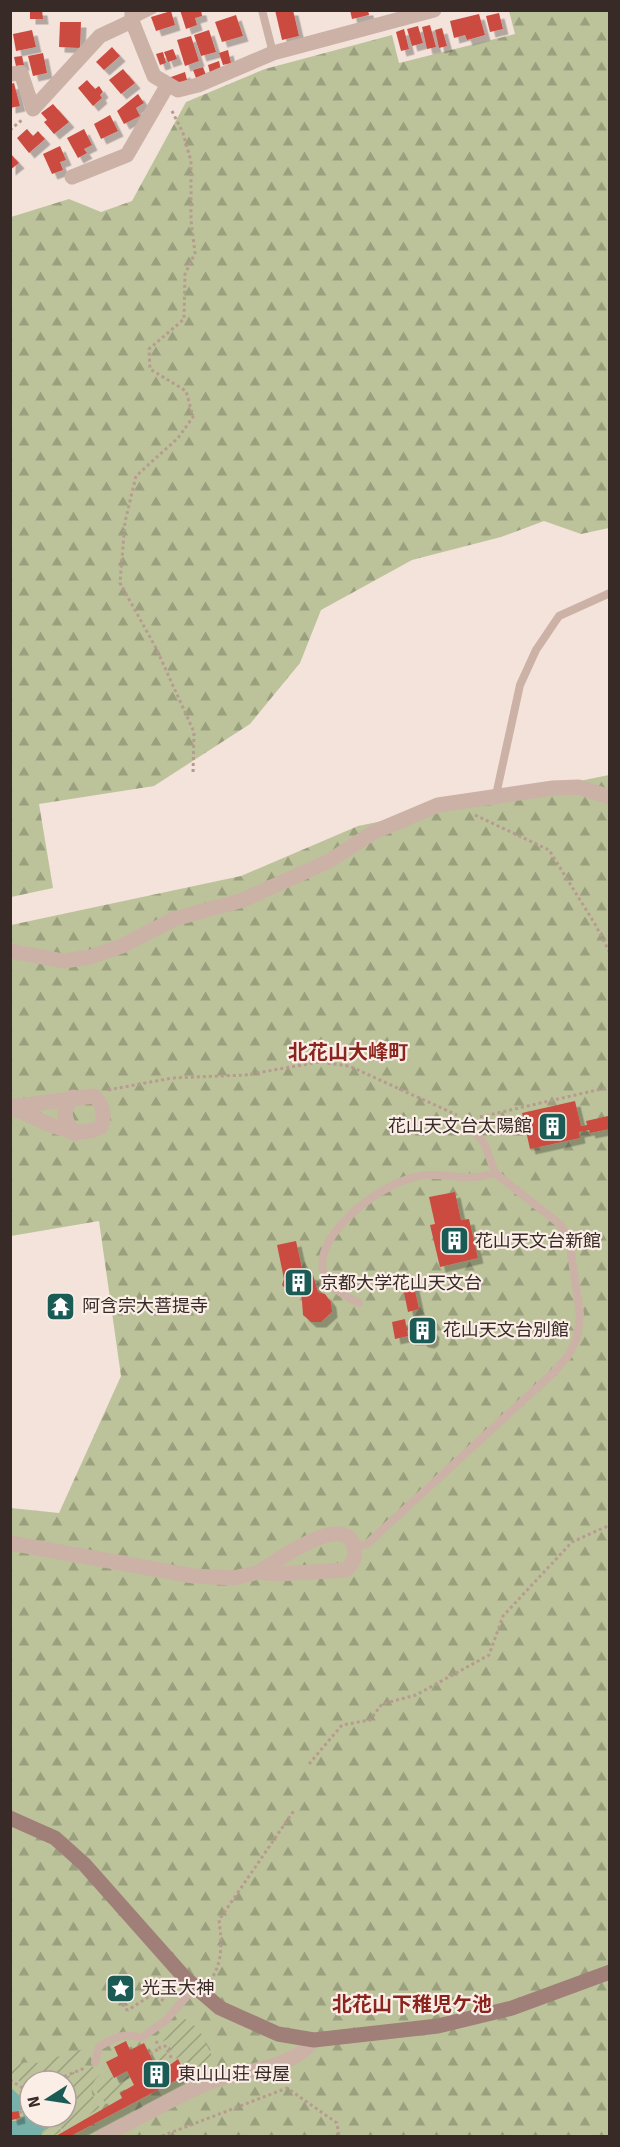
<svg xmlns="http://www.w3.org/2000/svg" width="620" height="2147" font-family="Signika,'Noto Sans JP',sans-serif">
<defs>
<pattern id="forest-firs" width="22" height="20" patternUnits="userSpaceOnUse" patternTransform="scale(1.5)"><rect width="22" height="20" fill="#bcc39a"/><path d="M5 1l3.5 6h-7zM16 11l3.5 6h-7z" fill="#9a9f7e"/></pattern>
<pattern id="garden-furrows" width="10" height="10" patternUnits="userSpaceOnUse" patternTransform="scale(1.5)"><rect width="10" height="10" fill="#bcc39a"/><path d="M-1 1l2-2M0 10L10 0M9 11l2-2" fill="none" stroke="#9a9f7e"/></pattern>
<filter id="shadow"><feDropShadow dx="5.5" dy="5.5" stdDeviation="0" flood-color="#0004"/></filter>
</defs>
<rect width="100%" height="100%" fill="#f3e3db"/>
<g fill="url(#forest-firs)" fill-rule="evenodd">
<polygon points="509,11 609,11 609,528 581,534 544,521 501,537 412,560 321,610 300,663 250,724 154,786 39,804 53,888 11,897 11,217 69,199 101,212 132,201 186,102 265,69 392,35 399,63 515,34"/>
<path d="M609,775V2136H11V1508L59,1513L121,1376L99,1221L11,1236V925L241,876L358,826ZM30,2081H66V2117H30Z"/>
</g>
<g fill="url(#garden-furrows)">
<polygon points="181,2016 199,2029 213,2058 188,2074 179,2057 176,2059 166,2040 161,2042 157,2035"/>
<path d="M90,2047C80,2065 49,2081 30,2081V2084L22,2083L11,2075V2062L37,2063Z"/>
<polygon points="164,2049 171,2061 167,2064 168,2067 159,2072 151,2056"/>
<path d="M91,2066L97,2069L100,2074C88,2087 90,2093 100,2108L64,2130L57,2126L62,2131L53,2136H40L46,2129L40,2117H66V2081H58Z"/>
<polygon points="108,2071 114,2079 127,2072 134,2085 119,2092 121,2097 106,2104 94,2088 99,2077"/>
</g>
<polygon fill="#78b1aa" points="10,2087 24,2100 23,2105 30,2107 30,2117 39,2117 46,2128 39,2136 11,2136 11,2121 17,2121 24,2117 22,2110 11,2112"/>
<g fill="#cc4b40" filter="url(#shadow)">
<polygon points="30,10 42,10 43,19 30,19"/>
<polygon points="180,10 201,10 202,16 195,18 197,25 186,29"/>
<polygon points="275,10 293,10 299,36 282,40"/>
<polygon points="350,10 368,10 369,15 352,19"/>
<polygon points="171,11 175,25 156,31 151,17"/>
<polygon points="499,13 503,29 490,32 486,16"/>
<polygon points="479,14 485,35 467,40 465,35 454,38 450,21"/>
<polygon points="236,15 243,36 222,42 215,22"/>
<polygon points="60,22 81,22 80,48 59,47"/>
<polygon points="430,25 436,47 427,49 422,27"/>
<polygon points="418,26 423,43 412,46 407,29"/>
<polygon points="442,28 447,46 439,48 435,30"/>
<polygon points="404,29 409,49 401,51 396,32"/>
<polygon points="32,30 36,47 16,51 13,34"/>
<polygon points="209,30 216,52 201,56 194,35"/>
<polygon points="191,36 199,61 185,66 177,40"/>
<polygon points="112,47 120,56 104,70 96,62"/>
<polygon points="173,49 177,59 168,62 164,52"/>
<polygon points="228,50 231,63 223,65 219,53"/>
<polygon points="163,52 166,63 160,65 156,54"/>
<polygon points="43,53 47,73 33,76 28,56"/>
<polygon points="22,56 24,65 16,66 14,57"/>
<polygon points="219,61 221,70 210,73 208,65"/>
<polygon points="203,67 206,75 196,78 193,70"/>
<polygon points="123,69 135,83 121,94 109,80"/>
<polygon points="185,72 187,80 173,85 171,77"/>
<polygon points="87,80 95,89 99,86 103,92 100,95 102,98 93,106 78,88"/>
<polygon points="14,83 20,106 10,108 10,84"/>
<polygon points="138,94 144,103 136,108 140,116 124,124 117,111"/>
<polygon points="53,104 69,122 54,134 44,122 47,120 41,113"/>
<polygon points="110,115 118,131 101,139 94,124"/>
<polygon points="27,129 33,136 38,131 45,139 29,153 17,138"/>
<polygon points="84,129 92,145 84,149 87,153 78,158 67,138"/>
<polygon points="60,146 66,160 60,162 63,170 52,174 43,154"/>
<polygon points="10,153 19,163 10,170"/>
<polygon points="575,1101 581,1126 587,1125 586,1121 608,1116 610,1129 590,1133 589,1130 579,1132 580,1138 530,1149 522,1113"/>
<polygon points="455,1192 461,1220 469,1219 478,1258 440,1267 430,1225 435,1224 429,1197"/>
<polygon points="296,1241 303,1273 313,1275 318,1292 325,1294 331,1302 332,1312 321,1322 311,1322 303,1315 301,1287 287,1290 282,1285 284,1279 277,1245"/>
<polygon points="413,1281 419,1309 408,1312 402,1283"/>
<polygon points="422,1317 424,1327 430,1328 434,1332 433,1340 429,1343 423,1342 418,1337 412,1338 409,1320"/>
<polygon points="405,1319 408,1336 395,1339 392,1322"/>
<polygon points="126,2041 130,2050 144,2043 159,2073 178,2059 186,2075 71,2136 56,2136 122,2098 120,2093 134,2085 127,2071 114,2078 106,2062 118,2056 114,2047"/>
<polygon points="19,2111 20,2118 12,2120 10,2112"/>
</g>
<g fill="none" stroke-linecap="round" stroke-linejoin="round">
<g stroke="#b89b90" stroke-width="3" stroke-dasharray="3 3" stroke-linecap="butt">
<polyline points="172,111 183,133 191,161 191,220 195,253 185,274 184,319 149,349 150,369 186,391 193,417 178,438 136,476 125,522 120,583 156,648 194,732 193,775"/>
<polyline points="10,130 23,119"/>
<polyline points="475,815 549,850 595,924 610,953"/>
<polyline points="108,1090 172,1078 245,1075 319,1062 349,1066 457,1115"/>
<polyline points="480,1117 610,1087"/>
<polyline points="309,1764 342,1725 370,1720 382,1704 416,1695 489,1655 503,1616 572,1542 610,1525"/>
<polyline points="122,1980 122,2001 125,2009 128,2010 153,1994 166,2002"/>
<path d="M210,1981C223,1963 222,1942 219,1920L295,1809"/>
<polyline points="156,2041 160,2048 165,2046 172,2059"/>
<polyline points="150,2054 160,2048"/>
<polyline points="10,2080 21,2087 30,2088"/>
<polyline points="53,2081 85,2068"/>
<polyline points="19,2113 23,2111 30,2100"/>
<polyline points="10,2114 11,2114"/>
<polyline points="162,2136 287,2088 337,2123 339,2136"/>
</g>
<g stroke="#ccb1a6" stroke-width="8">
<polyline points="262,10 273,53"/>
<polyline points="133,20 153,10"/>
<polyline points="496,795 520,685 536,650 559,616 610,593"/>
<path d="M359,1303C337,1292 316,1281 324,1253C334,1219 391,1177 427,1175C455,1174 465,1182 495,1173"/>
<polyline points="354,1548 367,1544 553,1373 568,1356 577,1338 580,1314 569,1240 561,1225 495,1173 485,1145 467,1120"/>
<path d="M95,2062L99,2047C113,2038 124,2032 141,2038L165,2021L195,1987"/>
</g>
<g stroke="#ccb1a6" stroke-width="15">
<polyline points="132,10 132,21 154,76 178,90 198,85 273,53 434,10"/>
<polyline points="10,74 21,73 33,109 100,36 132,21"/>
<polyline points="72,177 127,155 167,86"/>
<polyline points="10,951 64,961 90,957 122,946 174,919 243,900 329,861 374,832 438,805 553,788 578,787 610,797"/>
<path d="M94,1096C104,1106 105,1113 101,1127C72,1142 39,1118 10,1107Z"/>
<path d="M73,1097C61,1109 64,1121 75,1134"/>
<path d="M10,1543L193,1576L234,1578L259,1572L278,1574L346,1570C354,1562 357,1555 353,1544C342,1513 275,1562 259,1572"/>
<path d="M103,2136C138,2119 173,2097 210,2082C244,2069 290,2071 314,2040"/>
</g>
<polyline stroke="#9f7f77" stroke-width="15" points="10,1818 55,1838 84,1864 185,1978 220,2008 278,2034 314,2040 438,2026 512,2008 610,1972"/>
</g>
<defs>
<symbol id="building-square" viewBox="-11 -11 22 22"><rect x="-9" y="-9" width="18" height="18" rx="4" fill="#1b5b55" stroke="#faeee7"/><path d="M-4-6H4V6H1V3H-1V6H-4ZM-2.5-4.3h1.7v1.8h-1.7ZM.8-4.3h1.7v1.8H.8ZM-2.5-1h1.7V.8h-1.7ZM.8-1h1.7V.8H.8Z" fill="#fff"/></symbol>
<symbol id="temple-square" viewBox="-11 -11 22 22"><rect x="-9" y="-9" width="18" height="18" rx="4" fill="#1b5b55" stroke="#faeee7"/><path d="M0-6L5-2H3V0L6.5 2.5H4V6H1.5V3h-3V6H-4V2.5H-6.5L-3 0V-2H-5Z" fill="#fff"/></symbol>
<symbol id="sight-square" viewBox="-11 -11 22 22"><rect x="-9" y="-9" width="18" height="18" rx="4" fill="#1b5b55" stroke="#faeee7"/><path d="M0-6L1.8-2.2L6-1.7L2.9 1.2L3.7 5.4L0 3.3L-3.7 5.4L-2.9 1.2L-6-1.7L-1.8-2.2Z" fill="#fff"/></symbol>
</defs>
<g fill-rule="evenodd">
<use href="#building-square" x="536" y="1110" width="33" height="33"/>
<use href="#building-square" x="438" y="1224" width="33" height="33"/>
<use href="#building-square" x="282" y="1266" width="33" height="33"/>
<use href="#temple-square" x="44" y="1290" width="33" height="33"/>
<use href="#building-square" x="406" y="1314" width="33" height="33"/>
<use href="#sight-square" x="104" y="1972" width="33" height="33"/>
<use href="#building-square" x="140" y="2058" width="33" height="33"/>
</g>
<g text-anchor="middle" stroke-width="4.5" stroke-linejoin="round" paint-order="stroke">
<g font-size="18" fill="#372a27" stroke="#faeee7" text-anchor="start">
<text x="532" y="1132" text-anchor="end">花山天文台太陽館</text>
<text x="475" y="1247">花山天文台新館</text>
<text x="320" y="1289">京都大学花山天文台</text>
<text x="82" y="1312">阿含宗大菩提寺</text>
<text x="443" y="1336">花山天文台別館</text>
<text x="142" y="1994">光玉大神</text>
<text x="178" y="2080">東山山荘 母屋</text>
</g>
<g font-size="20" font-weight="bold" fill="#8a241c" stroke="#faeee7">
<text x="348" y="1059">北花山大峰町</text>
<text x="412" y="2011">北花山下稚児ケ池</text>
</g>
</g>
<rect width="620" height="2147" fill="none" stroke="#372a27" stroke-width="24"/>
<g transform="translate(48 2099) rotate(258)"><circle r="28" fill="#faeee7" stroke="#aca09a" stroke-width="1.5"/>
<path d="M0-4.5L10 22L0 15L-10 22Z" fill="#1b5b55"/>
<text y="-9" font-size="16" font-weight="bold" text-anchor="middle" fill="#372a27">N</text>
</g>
</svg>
